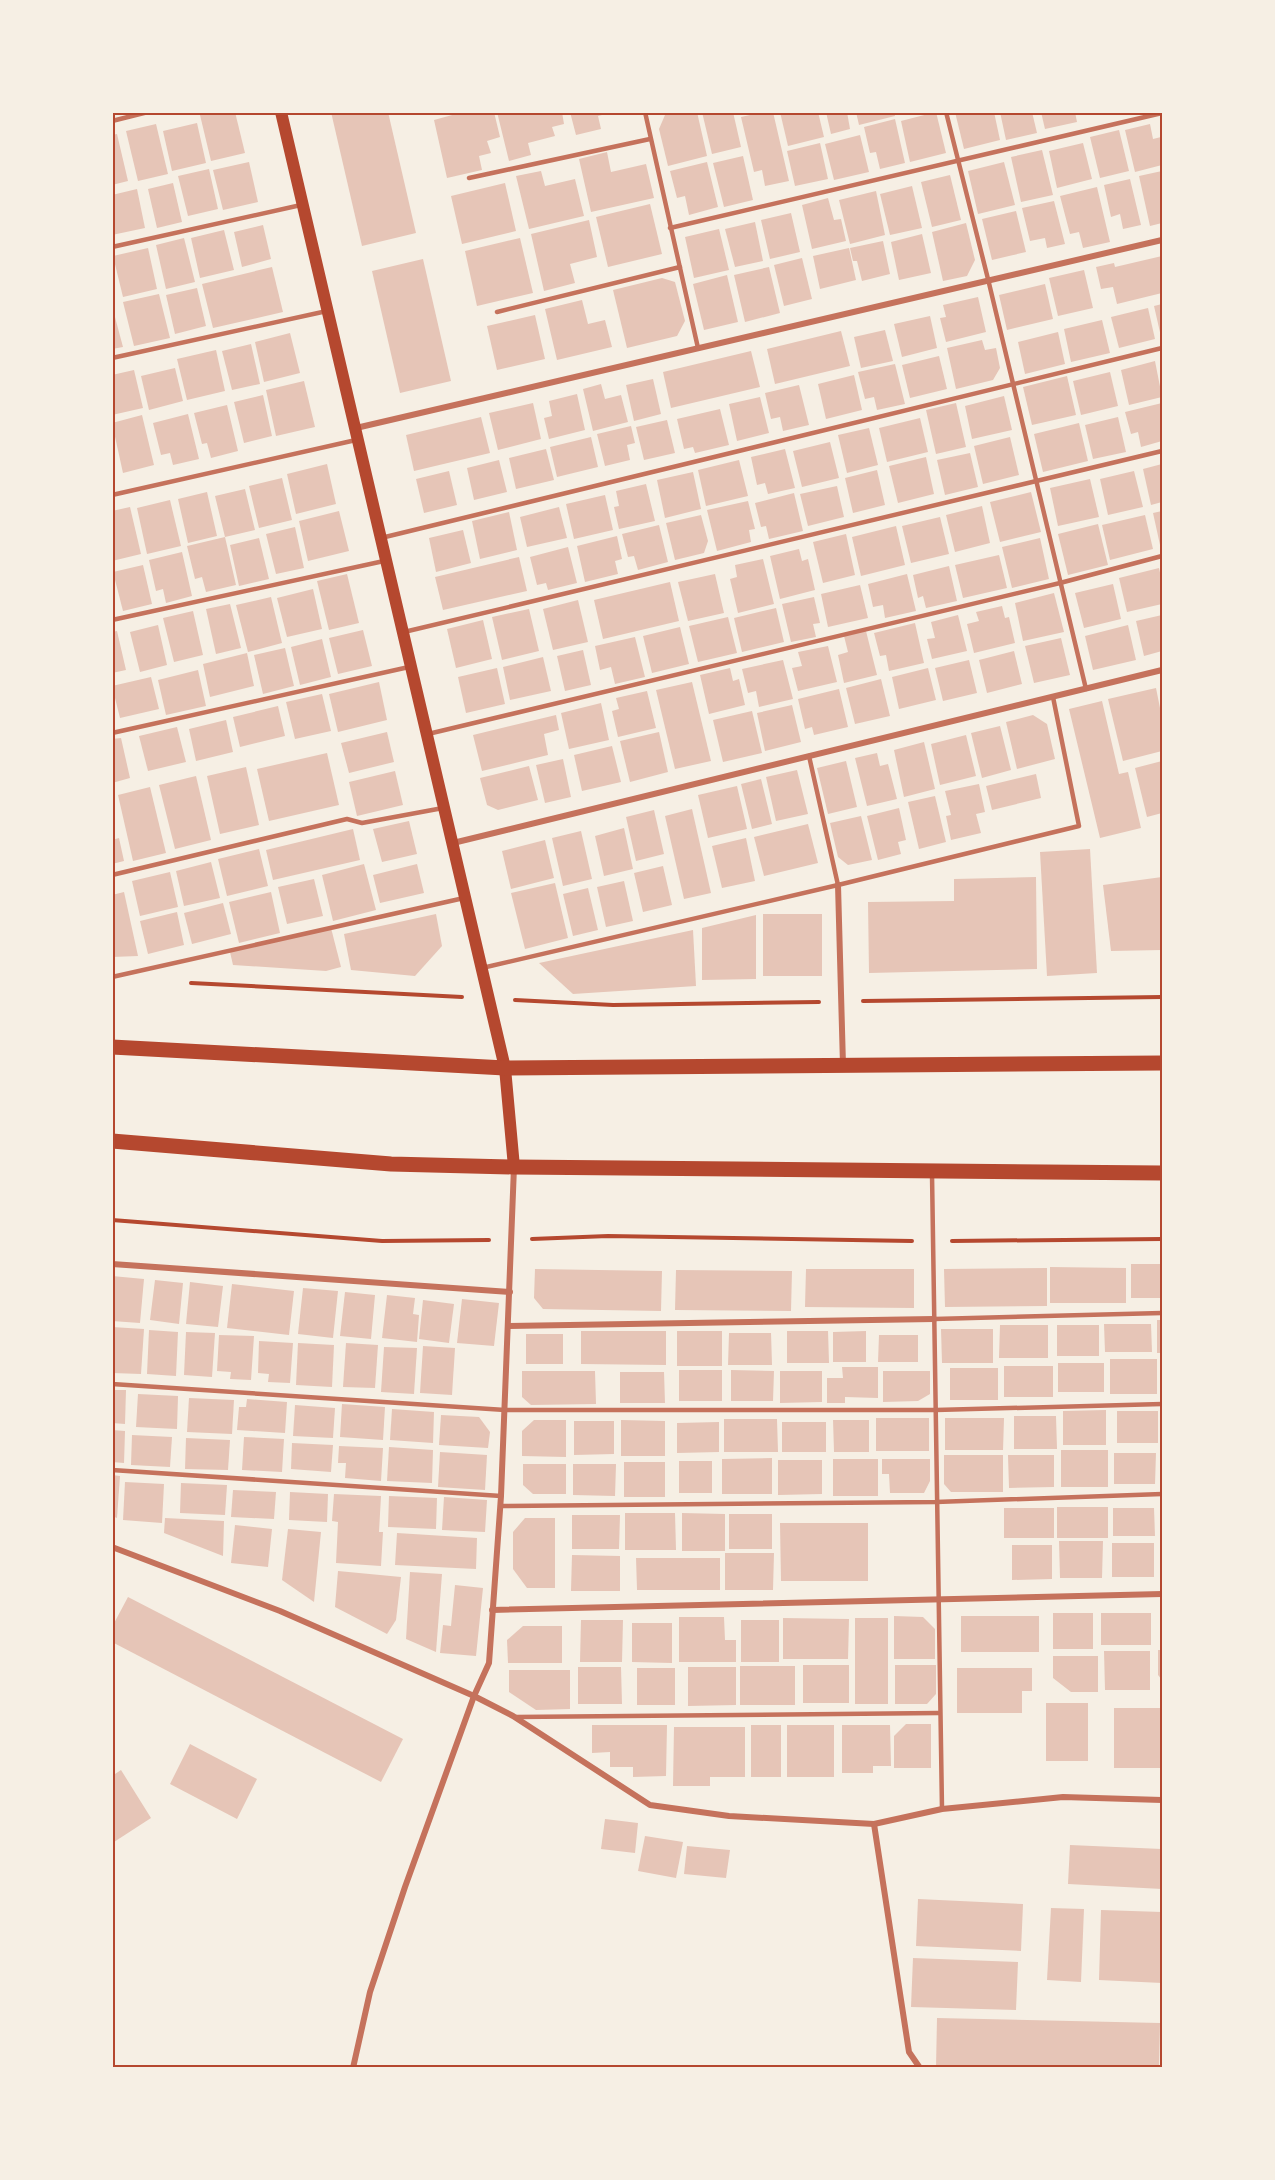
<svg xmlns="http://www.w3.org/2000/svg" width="1275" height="2180" font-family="Figtree,sans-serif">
<rect width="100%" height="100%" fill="#f6efe4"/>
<g fill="#e6c5b7">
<polygon points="211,112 235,112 245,153 211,161 200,115"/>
<polygon points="331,112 388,112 416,233 362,246"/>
<polygon points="463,112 494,112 500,137 487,141 491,153 479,156 482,170 447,178 434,120"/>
<polygon points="497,112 562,112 564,124 552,127 555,136 528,143 531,155 509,161"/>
<polygon points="570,112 610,112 610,113 598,116 601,129 576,135"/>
<polygon points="675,112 697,112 707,156 668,166 659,129 665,115"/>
<polygon points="702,112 733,112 741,147 712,154"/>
<polygon points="749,112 773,112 789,181 765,186 762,170 754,172 741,117 750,115"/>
<polygon points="780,112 818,112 824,137 788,146"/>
<polygon points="826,112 847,112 850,129 831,134"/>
<polygon points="856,112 894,112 895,116 859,125"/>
<polygon points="936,112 946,153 910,162 901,121"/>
<polygon points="955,112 994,112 1000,140 964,149"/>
<polygon points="1000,112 1032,112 1037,133 1006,140"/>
<polygon points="1041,112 1075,112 1077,122 1045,129"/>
<polygon points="895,119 905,163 880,169 876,152 870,153 864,127"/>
<polygon points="197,123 206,163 172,171 163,131"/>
<polygon points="156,124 168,174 138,181 126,131"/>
<polygon points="1150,124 1153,139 1161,137 1162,165 1135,172 1125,130"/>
<polygon points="1119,130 1129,171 1100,178 1090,137"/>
<polygon points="117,134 128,181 112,185 112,135"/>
<polygon points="860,135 869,172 834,180 825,144"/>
<polygon points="820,143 828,179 795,186 787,151"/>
<polygon points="1083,143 1092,179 1057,188 1049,151"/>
<polygon points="1042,150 1053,195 1021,202 1011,157"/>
<polygon points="607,152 611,172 646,164 654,198 591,212 579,159"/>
<polygon points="743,156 753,200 724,207 713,163"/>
<polygon points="249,162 258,202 223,210 213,170"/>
<polygon points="707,162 718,207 689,215 685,196 677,198 670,171"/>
<polygon points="1004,162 1015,205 978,214 968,171"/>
<polygon points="209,169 218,209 188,216 178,176"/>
<polygon points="541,171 545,186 575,179 584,216 529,229 516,176"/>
<polygon points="1162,171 1162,223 1150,226 1139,176"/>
<polygon points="950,175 961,220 932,227 921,182"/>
<polygon points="1130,179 1141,225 1123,229 1120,214 1111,217 1104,185"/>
<polygon points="173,183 182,222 157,228 148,189"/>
<polygon points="505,183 516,231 462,244 451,196"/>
<polygon points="912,186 922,228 890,235 880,194"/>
<polygon points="1097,187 1110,242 1083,248 1079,232 1070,234 1060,196"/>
<polygon points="137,189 145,228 112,235 112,195"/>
<polygon points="876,191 885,235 850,244 839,200"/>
<polygon points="828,198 834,220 841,219 846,241 812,249 802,205"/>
<polygon points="1054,201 1065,244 1047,248 1045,238 1030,241 1022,208"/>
<polygon points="650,204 662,254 608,267 596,217"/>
<polygon points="1016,211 1026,252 992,260 982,219"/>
<polygon points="791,213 800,252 770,259 761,220"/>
<polygon points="589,220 597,257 570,264 575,283 544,291 531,234"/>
<polygon points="755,222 763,261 735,267 725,229"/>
<polygon points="966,223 975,260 967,276 943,281 932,232"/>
<polygon points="263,225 271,259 242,267 234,232"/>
<polygon points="719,229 729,270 694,278 685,237"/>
<polygon points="224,230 234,270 200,278 191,238"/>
<polygon points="922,234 931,273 899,280 891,242"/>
<polygon points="184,238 195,282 166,289 156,245"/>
<polygon points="520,238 533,293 477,306 465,251"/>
<polygon points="883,241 890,274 862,281 857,261 853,261 850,248"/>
<polygon points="148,248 157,289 123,297 113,256"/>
<polygon points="849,248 856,280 820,289 813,256"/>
<polygon points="1162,256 1162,293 1117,304 1113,287 1101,289 1096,267 1114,263 1115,267"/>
<polygon points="802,258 812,299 784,306 774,265"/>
<polygon points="423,259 451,381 400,393 372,271"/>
<polygon points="272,267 283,312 213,328 202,284"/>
<polygon points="769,267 780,313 745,322 734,275"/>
<polygon points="1084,270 1093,308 1058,316 1049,278"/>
<polygon points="727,275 738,322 704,330 693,284"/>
<polygon points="662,278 675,282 685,321 677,336 627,348 613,290"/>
<polygon points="1045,284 1053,319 1007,330 999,295"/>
<polygon points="197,288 206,326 175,334 166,295"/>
<polygon points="159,294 170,338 134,346 123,302"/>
<polygon points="978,297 986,332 946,342 940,318 946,317 943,305"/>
<polygon points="582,300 588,324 605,320 612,347 557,360 545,309"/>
<polygon points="1162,304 1162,341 1154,306"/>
<polygon points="112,306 123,347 112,349"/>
<polygon points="1148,308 1155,339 1119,348 1111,317"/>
<polygon points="535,315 545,359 497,370 487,326"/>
<polygon points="930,316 937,348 902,357 894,324"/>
<polygon points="1102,320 1110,353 1071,362 1064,329"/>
<polygon points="885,330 893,361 861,368 854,337"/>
<polygon points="841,331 850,366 775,384 767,349"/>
<polygon points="1058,332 1065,364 1025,374 1018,342"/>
<polygon points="290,333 300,373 264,382 255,342"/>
<polygon points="982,340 985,350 996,348 1000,368 993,380 956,389 947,348"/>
<polygon points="251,344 260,384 232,390 222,351"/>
<polygon points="216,350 225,391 187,400 177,359"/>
<polygon points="751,351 760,387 671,408 663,372"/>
<polygon points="939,356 947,389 910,398 902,365"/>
<polygon points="1155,361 1162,397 1129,405 1121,370"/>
<polygon points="895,364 905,404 877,410 874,397 865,399 858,372"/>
<polygon points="175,368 183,401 149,410 141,376"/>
<polygon points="134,370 143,408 112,415 112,375"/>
<polygon points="1110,372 1118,406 1081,415 1073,381"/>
<polygon points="854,375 862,410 826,419 818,384"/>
<polygon points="1067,376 1076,415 1032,425 1023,387"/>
<polygon points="653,379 661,414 634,421 626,385"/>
<polygon points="304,381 315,427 276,436 266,390"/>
<polygon points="601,384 605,399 621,395 628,422 593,431 583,389"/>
<polygon points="799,385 809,425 783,431 780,417 771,419 765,393"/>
<polygon points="577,394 585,430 549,439 544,418 552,416 549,401"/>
<polygon points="263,395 272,436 244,443 234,402"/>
<polygon points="1004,396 1012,430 972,439 965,406"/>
<polygon points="760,397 769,433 737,441 729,404"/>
<polygon points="533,403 541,439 498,450 489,413"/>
<polygon points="956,403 966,447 936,454 926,410"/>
<polygon points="1162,403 1162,441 1141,447 1138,432 1131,434 1125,412"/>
<polygon points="227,405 238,451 211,458 207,443 202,444 194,413"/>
<polygon points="720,409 729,445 695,453 693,447 684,449 677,419"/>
<polygon points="188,414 199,459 173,465 170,453 161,455 153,423"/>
<polygon points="142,415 154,465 123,473 112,423"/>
<polygon points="481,417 490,453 414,471 406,435"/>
<polygon points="1118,417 1126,452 1093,459 1085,425"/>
<polygon points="920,418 928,452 887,462 879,428"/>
<polygon points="667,420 675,453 644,460 636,427"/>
<polygon points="1079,423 1088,461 1043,472 1034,434"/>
<polygon points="631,426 635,443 627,445 630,460 605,466 597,434"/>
<polygon points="869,428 878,465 847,473 838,435"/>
<polygon points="591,437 598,467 557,477 550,447"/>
<polygon points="1010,437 1019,475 983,484 974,446"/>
<polygon points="830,442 839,478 802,487 793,451"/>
<polygon points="546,449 554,480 516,489 509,458"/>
<polygon points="785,449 795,488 768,494 765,483 757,485 751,457"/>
<polygon points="970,453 978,487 945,495 937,460"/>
<polygon points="926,457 934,494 898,503 889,466"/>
<polygon points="499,460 507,492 474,500 467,468"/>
<polygon points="739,460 748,496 706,506 698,470"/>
<polygon points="327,464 336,504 296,514 287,474"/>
<polygon points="1162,464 1162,502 1151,505 1143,469"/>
<polygon points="877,470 885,505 853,513 845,478"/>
<polygon points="449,471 457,505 424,513 416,479"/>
<polygon points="1134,471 1143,507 1108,515 1100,479"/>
<polygon points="693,472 701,509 665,518 657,480"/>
<polygon points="282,478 292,520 259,528 249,486"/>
<polygon points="1090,479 1099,517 1058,526 1050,488"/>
<polygon points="646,484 655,521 619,529 614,507 619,506 616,491"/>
<polygon points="837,486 844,517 808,526 800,494"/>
<polygon points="245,489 255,530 225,537 236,585 206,592 202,577 195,579 187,546 225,537 215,496"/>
<polygon points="207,492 217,536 188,543 178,499"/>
<polygon points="1031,492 1041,532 1000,542 990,502"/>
<polygon points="794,493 803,531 769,539 766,526 761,527 755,503"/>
<polygon points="605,495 613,530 574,539 566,504"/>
<polygon points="170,500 181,546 147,554 137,508"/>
<polygon points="748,501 755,529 749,530 751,542 717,551 707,510"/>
<polygon points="982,506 990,543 955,552 946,515"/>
<polygon points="130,507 141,554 112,561 112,511"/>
<polygon points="559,507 567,538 527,547 520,517"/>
<polygon points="339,511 349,551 308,561 299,521"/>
<polygon points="1162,511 1162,544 1160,545 1153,513"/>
<polygon points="509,512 517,550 480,559 472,521"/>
<polygon points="701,515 708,541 704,553 675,560 666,523"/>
<polygon points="1145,515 1153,549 1110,560 1102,525"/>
<polygon points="940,517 949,554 911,563 902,526"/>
<polygon points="1098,524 1108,565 1068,575 1058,534"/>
<polygon points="659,525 668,562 638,570 634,556 628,557 622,534"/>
<polygon points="896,526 905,565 861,576 852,537"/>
<polygon points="295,527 304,568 276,574 266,534"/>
<polygon points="463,530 471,563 436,572 429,538"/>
<polygon points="846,534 855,575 823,583 813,542"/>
<polygon points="617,536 622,559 615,561 618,574 585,582 577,546"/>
<polygon points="259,538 269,579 239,586 230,545"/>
<polygon points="1040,538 1049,579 1012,588 1002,547"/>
<polygon points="568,547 577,583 548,590 546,583 537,585 530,557"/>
<polygon points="799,549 802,561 808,559 815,590 780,599 770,556"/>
<polygon points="182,552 192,596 166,603 163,589 156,591 149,560"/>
<polygon points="999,555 1007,588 963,598 955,565"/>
<polygon points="519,557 527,591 443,610 435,577"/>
<polygon points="763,559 774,604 738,613 730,579 737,577 735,565"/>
<polygon points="143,565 152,604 123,611 113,572"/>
<polygon points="949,566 957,601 926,608 923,596 918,598 913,575"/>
<polygon points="1159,568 1162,582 1162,604 1127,612 1119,578"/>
<polygon points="347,574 359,623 329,630 317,581"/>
<polygon points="715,574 724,613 688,621 678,582"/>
<polygon points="907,574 916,611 885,618 883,605 873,607 868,584"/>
<polygon points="670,582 679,621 603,639 594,600"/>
<polygon points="1113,584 1121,619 1084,628 1075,593"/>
<polygon points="860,585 868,618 828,627 821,594"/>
<polygon points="313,589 322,629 287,637 277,598"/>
<polygon points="1054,593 1064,632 1023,641 1015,603"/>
<polygon points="271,597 282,643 248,652 236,605"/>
<polygon points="814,597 820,623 813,624 816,637 791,642 782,604"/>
<polygon points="578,600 588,642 553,650 543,609"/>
<polygon points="230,604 241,648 216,654 206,609"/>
<polygon points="1002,606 1005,618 1009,617 1015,643 974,653 967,624 979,621 976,612"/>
<polygon points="776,608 784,642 742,652 734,618"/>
<polygon points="529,609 539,651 502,660 492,617"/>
<polygon points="193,611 203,655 174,662 163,618"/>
<polygon points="958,615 967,651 932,659 927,639 935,638 931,622"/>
<polygon points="1162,615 1162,651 1144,656 1136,621"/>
<polygon points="728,617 737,653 698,662 689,626"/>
<polygon points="483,620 492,659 456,668 447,629"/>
<polygon points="915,623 924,663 889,671 886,655 880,656 874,633"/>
<polygon points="158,625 167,665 140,672 130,632"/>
<polygon points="1128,625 1136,660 1093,670 1085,636"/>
<polygon points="680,627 689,664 652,673 643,636"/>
<polygon points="363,630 372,666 338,674 329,638"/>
<polygon points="117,631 126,670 112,673 112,632"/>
<polygon points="866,631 877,675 844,683 838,655 848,652 844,636"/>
<polygon points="635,637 645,677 615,684 611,667 600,670 595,646"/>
<polygon points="1061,638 1070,675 1034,683 1025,646"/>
<polygon points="322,639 331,677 300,685 291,647"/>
<polygon points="828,646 837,682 798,691 792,668 802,666 798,652"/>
<polygon points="285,648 294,686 263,694 254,655"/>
<polygon points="583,650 591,685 565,691 557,656"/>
<polygon points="1014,651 1022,684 987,693 979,660"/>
<polygon points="247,653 254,686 210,697 203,664"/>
<polygon points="543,657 551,691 510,700 503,667"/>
<polygon points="783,660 793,699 759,707 756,691 748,693 742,669"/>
<polygon points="969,660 977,693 943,701 935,668"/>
<polygon points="497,668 505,704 466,713 458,677"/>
<polygon points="730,668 733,681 739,679 745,705 709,714 700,675"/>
<polygon points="928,668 936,700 899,709 892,677"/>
<polygon points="198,670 206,706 166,715 158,680"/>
<polygon points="151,677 159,709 120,718 112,686"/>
<polygon points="881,679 890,716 855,724 846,688"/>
<polygon points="379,682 387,720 338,732 329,694"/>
<polygon points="692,682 711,761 675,769 656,690"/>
<polygon points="1156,688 1162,718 1162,751 1123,761 1108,699"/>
<polygon points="839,689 848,727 814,735 812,727 805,729 798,699"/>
<polygon points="647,691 656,728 618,737 612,711 619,709 616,698"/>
<polygon points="322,694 331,731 295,739 286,702"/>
<polygon points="1102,701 1119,774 1128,772 1141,828 1100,838 1069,709"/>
<polygon points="601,703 609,740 569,749 561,713"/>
<polygon points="792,705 801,742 765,751 757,713"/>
<polygon points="278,706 285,736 240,747 233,717"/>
<polygon points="752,711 762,753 723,762 713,720"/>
<polygon points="556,715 559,730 544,734 548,755 482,771 473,735"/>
<polygon points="1033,715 1047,724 1055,759 1017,769 1006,722"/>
<polygon points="226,720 233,752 196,761 189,729"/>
<polygon points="1000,726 1011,770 982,778 971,733"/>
<polygon points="177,727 186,762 148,771 139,736"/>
<polygon points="387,732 394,762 349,773 341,743"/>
<polygon points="659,732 668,772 630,782 620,741"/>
<polygon points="966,735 976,776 940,785 931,744"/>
<polygon points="121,738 130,778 112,783 112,739"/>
<polygon points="924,742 935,789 904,797 894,750"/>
<polygon points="612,746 621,782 582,791 574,755"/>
<polygon points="327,753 339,805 269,821 257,769"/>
<polygon points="877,753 880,766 888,764 897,799 867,806 855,758"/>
<polygon points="563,759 571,797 545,803 536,765"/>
<polygon points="846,761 857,807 828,814 817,768"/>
<polygon points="1162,761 1162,813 1147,817 1135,768"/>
<polygon points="529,766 538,800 498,810 487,805 480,778"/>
<polygon points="246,767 259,825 220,834 207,776"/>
<polygon points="797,770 808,814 776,821 766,777"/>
<polygon points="395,771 403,805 357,816 349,782"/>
<polygon points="1036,774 1041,798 992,810 986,786"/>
<polygon points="196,776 211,840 175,849 159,785"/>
<polygon points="761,779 772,824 752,829 741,784"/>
<polygon points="979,784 985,812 976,814 981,833 951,840 946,816 951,815 945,791"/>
<polygon points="737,786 747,829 708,838 698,795"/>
<polygon points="150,787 166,853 133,861 118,795"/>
<polygon points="935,796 946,842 919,849 908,802"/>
<polygon points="899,808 906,840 898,842 901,854 878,860 867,816"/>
<polygon points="692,809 711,893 684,899 665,816"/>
<polygon points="654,810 664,854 636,861 626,817"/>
<polygon points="861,816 872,860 848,865 838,857 830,823"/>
<polygon points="409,821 417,854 382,862 373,829"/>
<polygon points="808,824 818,863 764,876 754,837"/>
<polygon points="624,828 633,869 604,876 595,836"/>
<polygon points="353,829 360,860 273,880 266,850"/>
<polygon points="581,831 592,879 563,886 552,838"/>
<polygon points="119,838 124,861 112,864 112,840"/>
<polygon points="746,838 755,881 722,888 712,846"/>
<polygon points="545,840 554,878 511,889 502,851"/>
<polygon points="259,849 268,886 227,896 218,859"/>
<polygon points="1090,849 1097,973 1047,976 1040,852"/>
<polygon points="211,862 220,898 184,906 176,871"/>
<polygon points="364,864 376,910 333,921 322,875"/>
<polygon points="417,864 424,893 380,903 373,875"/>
<polygon points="663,866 672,905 643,912 634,873"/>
<polygon points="170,872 178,907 140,916 132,881"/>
<polygon points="1036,877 1037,969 869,973 868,902 954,901 954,879"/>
<polygon points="1162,877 1162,950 1111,951 1103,885"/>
<polygon points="314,879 323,916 287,924 278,887"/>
<polygon points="624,881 633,921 606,927 597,887"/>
<polygon points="555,883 568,938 525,949 511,893"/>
<polygon points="588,888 598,930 573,936 563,894"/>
<polygon points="124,892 138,956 112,957 112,895"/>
<polygon points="271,892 280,933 239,943 229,902"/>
<polygon points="223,903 231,934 192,944 184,913"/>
<polygon points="177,912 184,945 148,954 140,921"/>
<polygon points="436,914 442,946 415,976 351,970 344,934"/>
<rect x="763" y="914" width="59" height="62"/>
<polygon points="756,915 756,979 702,980 702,928"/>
<polygon points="331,928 341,967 326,971 233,965 230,952"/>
<polygon points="693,930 696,986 573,994 539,963"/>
<rect x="1131" y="1264" width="31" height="34"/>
<polygon points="1050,1267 1126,1268 1126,1303 1050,1303"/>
<polygon points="1047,1268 1047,1306 945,1307 944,1269"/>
<polygon points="535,1269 662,1271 661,1311 543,1309 534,1298"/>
<polygon points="806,1269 914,1269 914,1308 805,1307"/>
<polygon points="676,1270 792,1271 791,1311 675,1310"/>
<polygon points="112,1276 144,1279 140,1323 112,1321"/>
<polygon points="155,1280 183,1283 179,1324 150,1320"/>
<polygon points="190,1282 223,1286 218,1327 186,1324"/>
<polygon points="232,1284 294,1291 289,1335 227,1328"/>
<polygon points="303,1288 338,1291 333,1338 298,1334"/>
<polygon points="345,1292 375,1295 371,1339 340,1336"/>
<polygon points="387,1295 415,1298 413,1314 419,1315 417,1342 382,1338"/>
<polygon points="462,1299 499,1303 494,1346 457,1343"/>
<polygon points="423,1300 454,1304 449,1343 419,1339"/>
<rect x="1157" y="1320" width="5" height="33"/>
<polygon points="1104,1324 1151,1324 1152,1352 1105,1352"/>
<polygon points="1000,1325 1048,1325 1048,1358 999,1358"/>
<rect x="1057" y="1325" width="42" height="31"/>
<polygon points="112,1327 144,1329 141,1374 112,1373"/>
<polygon points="941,1329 993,1329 993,1363 942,1363"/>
<polygon points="149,1330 178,1332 176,1376 147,1374"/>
<polygon points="581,1331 666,1331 666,1365 581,1364"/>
<rect x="677" y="1331" width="45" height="35"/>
<polygon points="787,1331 828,1331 829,1363 787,1363"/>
<polygon points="866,1331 866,1362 833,1362 833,1332"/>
<polygon points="186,1332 215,1333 212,1377 184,1375"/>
<polygon points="729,1333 771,1333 772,1365 728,1365"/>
<rect x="526" y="1334" width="37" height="30"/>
<polygon points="219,1335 254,1336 251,1380 230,1379 231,1372 217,1371"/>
<polygon points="879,1335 918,1335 918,1362 878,1362"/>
<polygon points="259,1341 293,1343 290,1383 268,1382 269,1374 258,1373"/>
<polygon points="298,1343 334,1345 332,1387 296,1385"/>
<polygon points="346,1343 378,1345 375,1388 343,1387"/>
<polygon points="423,1346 455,1348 452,1395 420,1393"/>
<polygon points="384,1347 417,1348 414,1394 381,1392"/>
<rect x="1110" y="1359" width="47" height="35"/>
<rect x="1058" y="1363" width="46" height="29"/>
<rect x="1004" y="1366" width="49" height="31"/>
<polygon points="842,1367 878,1367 878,1398 845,1397 845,1403 827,1403 827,1378 843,1378"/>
<rect x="950" y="1368" width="48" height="32"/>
<rect x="679" y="1370" width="43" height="31"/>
<polygon points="731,1370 774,1371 773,1401 731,1401"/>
<polygon points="522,1371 595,1371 596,1404 531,1405 522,1397"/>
<polygon points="780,1371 822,1371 822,1402 780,1403"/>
<polygon points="883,1371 930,1371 930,1394 918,1401 883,1402"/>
<polygon points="620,1372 664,1372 665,1403 620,1403"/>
<polygon points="112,1390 126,1390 125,1424 112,1423"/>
<polygon points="138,1394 178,1396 177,1429 136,1427"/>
<polygon points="189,1398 234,1400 232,1434 187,1432"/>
<polygon points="247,1399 287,1402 285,1433 237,1430 239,1407 246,1407"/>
<polygon points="342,1404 385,1407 383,1440 340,1437"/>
<polygon points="295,1405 335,1408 333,1438 293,1436"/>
<polygon points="392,1409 434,1412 433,1443 390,1440"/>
<polygon points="1106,1410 1106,1445 1063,1445 1063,1411"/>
<rect x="1117" y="1411" width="41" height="32"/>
<polygon points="441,1415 479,1417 490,1432 488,1448 439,1445"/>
<polygon points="1014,1416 1056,1416 1057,1449 1014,1449"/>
<rect x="876" y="1418" width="53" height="33"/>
<polygon points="945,1418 1004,1418 1003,1450 945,1450"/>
<polygon points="724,1419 777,1419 778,1452 724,1452"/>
<polygon points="534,1420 566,1420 566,1457 522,1456 522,1431"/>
<polygon points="621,1420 665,1421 665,1456 621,1456"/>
<polygon points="833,1420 869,1420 869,1452 834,1452"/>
<polygon points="574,1421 614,1421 614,1454 574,1455"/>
<polygon points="719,1422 719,1452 677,1453 677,1423"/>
<rect x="782" y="1422" width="44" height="30"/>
<polygon points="112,1430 125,1431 124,1463 112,1462"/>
<polygon points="132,1435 172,1437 170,1467 131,1465"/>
<polygon points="244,1437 284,1439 282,1472 242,1470"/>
<polygon points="186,1438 230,1440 228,1470 185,1469"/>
<polygon points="292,1443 333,1445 331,1472 291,1469"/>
<polygon points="339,1446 383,1448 381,1481 345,1478 346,1463 338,1463"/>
<polygon points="389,1447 433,1450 432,1483 387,1481"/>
<rect x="1061" y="1450" width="47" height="37"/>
<polygon points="440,1452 487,1455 485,1490 438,1487"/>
<polygon points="1114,1453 1156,1453 1155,1484 1114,1484"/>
<polygon points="944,1455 1003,1455 1003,1492 951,1492 944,1484"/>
<polygon points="1008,1455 1054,1455 1054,1487 1009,1488"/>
<polygon points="772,1458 772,1494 722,1494 722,1459"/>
<rect x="833" y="1459" width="45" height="37"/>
<polygon points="882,1459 930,1459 930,1481 924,1493 890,1493 889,1474 882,1474"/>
<polygon points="778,1460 822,1460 822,1494 778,1495"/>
<rect x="679" y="1461" width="33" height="32"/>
<rect x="624" y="1462" width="41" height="35"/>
<polygon points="523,1464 566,1464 566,1494 533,1494 523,1485"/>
<polygon points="573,1464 616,1464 615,1496 573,1495"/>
<polygon points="112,1475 120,1476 117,1518 112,1516"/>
<polygon points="125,1482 164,1484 162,1523 123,1520"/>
<polygon points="181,1483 227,1485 225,1515 180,1513"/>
<polygon points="233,1490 276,1492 274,1519 231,1517"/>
<polygon points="290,1492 328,1494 327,1522 289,1520"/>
<polygon points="334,1494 381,1496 379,1532 383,1532 381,1566 336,1563 338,1522 332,1521"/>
<polygon points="389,1496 437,1498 436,1529 388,1527"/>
<polygon points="444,1497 487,1500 485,1532 442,1530"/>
<rect x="1057" y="1507" width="51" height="31"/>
<rect x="1004" y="1508" width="50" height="30"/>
<polygon points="1113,1508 1154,1508 1155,1536 1113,1536"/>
<polygon points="625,1513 675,1513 676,1550 625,1550"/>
<polygon points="682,1513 725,1514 725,1551 682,1551"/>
<rect x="729" y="1514" width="43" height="35"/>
<polygon points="572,1515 620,1515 619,1549 572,1549"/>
<polygon points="165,1518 224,1521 223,1556 164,1533"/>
<polygon points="525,1518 555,1518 555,1588 527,1588 513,1569 513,1532"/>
<polygon points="780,1523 868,1523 868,1581 781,1581"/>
<polygon points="235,1525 272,1529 268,1567 231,1563"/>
<polygon points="288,1529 321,1532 314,1602 282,1580"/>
<polygon points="397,1533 477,1538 476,1569 395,1565"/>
<polygon points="1059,1541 1103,1541 1102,1578 1060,1578"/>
<rect x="1112" y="1543" width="42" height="34"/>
<polygon points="1012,1545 1052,1545 1052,1579 1012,1580"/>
<polygon points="725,1553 774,1553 773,1590 725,1590"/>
<polygon points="572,1555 620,1556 620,1591 571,1591"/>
<polygon points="636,1558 720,1558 720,1590 637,1590"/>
<polygon points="338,1571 401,1577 396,1620 387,1634 335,1607"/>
<polygon points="410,1572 442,1574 436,1652 406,1639"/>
<polygon points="455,1585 483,1588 476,1656 440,1653 443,1625 451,1626"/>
<polygon points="128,1597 403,1739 381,1782 112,1642 112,1627"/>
<rect x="1053" y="1613" width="40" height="36"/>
<rect x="1101" y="1613" width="50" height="32"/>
<polygon points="894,1616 923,1617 935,1629 935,1659 894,1659"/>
<rect x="961" y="1616" width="78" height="36"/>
<polygon points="679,1617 724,1617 725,1640 736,1640 736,1662 679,1662"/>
<polygon points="783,1618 849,1619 848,1659 783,1659"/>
<rect x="855" y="1618" width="33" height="86"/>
<polygon points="581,1620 623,1620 622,1662 580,1662"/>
<rect x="741" y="1620" width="38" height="42"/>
<polygon points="632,1623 672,1623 672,1663 632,1662"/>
<polygon points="523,1626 562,1626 562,1663 508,1663 507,1640"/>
<polygon points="1158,1650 1162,1650 1162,1680 1158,1675"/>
<polygon points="1104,1651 1150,1651 1150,1690 1105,1690"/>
<polygon points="1053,1656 1098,1656 1098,1692 1071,1692 1053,1678"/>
<rect x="803" y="1665" width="46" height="38"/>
<polygon points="895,1665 936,1665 936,1694 927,1704 895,1704"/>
<rect x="740" y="1666" width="55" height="39"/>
<polygon points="578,1667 621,1667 622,1704 578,1704"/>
<polygon points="688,1667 736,1667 736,1705 688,1706"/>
<rect x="637" y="1668" width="38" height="37"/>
<polygon points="957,1668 1032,1668 1032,1691 1022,1691 1022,1713 957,1713"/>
<polygon points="509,1670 570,1670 570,1709 536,1710 509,1692"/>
<rect x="1046" y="1703" width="42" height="58"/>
<rect x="1114" y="1708" width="48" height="60"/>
<polygon points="906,1724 931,1724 931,1768 894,1768 894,1736"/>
<polygon points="592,1725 667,1725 666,1776 633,1777 633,1767 610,1767 610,1752 592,1753"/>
<rect x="751" y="1725" width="30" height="52"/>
<rect x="787" y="1725" width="47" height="52"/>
<polygon points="842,1725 890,1725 891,1766 873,1766 873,1773 842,1773"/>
<polygon points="674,1727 745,1727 745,1777 710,1777 710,1786 673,1786"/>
<polygon points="190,1744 257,1779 237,1819 170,1784"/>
<polygon points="121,1770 151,1818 114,1842 112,1839 112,1776"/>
<polygon points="605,1819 638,1823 635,1853 601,1849"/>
<polygon points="645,1836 683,1842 676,1878 638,1871"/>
<polygon points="1070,1845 1162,1849 1162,1889 1068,1884"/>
<polygon points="687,1846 730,1850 726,1878 684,1874"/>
<polygon points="918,1899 1023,1904 1021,1951 916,1946"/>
<polygon points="1051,1908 1084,1909 1081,1982 1047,1980"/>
<polygon points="1101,1910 1162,1912 1162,1983 1099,1980"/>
<polygon points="913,1958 1018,1962 1016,2010 911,2007"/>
<polygon points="937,2018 1160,2023 1159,2068 936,2068"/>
</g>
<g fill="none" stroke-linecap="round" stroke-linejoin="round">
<g stroke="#b5482f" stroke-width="4">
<polyline points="191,983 462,997"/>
<polyline points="515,1000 613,1005 819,1002"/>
<polyline points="863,1001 1162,997"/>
<polyline points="112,1220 382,1241 489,1240"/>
<polyline points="532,1239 608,1236 912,1241"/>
<polyline points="952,1241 1162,1239"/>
</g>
<g stroke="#c5725c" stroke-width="4.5">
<polyline points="645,112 698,348"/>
<polyline points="946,112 988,279 1086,689"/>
<polyline points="112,121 148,112"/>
<polyline points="469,178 650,139"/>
<polyline points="670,228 1162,113"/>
<polyline points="112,247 301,205"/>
<polyline points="497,312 680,267"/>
<polyline points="112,358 327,311"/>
<polyline points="112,495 356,440"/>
<polyline points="381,538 1162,348"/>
<polyline points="112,620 384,561"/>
<polyline points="404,632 1162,451"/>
<polyline points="112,733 409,667"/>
<polyline points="428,734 1060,583 1162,556"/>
<polyline points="809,756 838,885"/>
<polyline points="112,875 347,819 362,823 443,808"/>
<polyline points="482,968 838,885 1079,826 1053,697"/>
<polyline points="112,977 464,898"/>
<polyline points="932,1174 942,1809"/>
<polyline points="934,1319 1162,1313"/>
<polyline points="112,1384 505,1410 936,1410 1162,1404"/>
<polyline points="112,1470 501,1496"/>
<polyline points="501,1506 936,1502 1162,1494"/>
<polyline points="516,1717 939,1713"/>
</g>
<g stroke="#c5725c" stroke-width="6">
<polyline points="356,428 1162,240"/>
<polyline points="453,843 1162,670"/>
<polyline points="838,885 843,1065"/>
<polyline points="112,1264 510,1292"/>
<polyline points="509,1326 934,1319"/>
<polyline points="112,1547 280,1611 474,1696 513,1716 650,1805 729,1816 874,1824 942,1809 1063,1797 1162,1800"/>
<polyline points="492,1610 1162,1594"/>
<polyline points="874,1824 909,2052 920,2068"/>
<polyline points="353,2068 370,1992 405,1887 474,1696 489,1663 501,1496 514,1167"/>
</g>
<polyline stroke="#b5482f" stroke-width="12" points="281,112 505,1068 514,1167"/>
<g stroke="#b5482f" stroke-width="15">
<polyline points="112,1047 505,1068 1162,1063"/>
<polyline points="112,1141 391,1164 514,1167 1162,1173"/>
</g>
</g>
<rect width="1275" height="2180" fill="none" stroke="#f6efe4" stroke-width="228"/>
<rect x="114" y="114" width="1047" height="1952" fill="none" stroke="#b5482f" stroke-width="2"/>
</svg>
